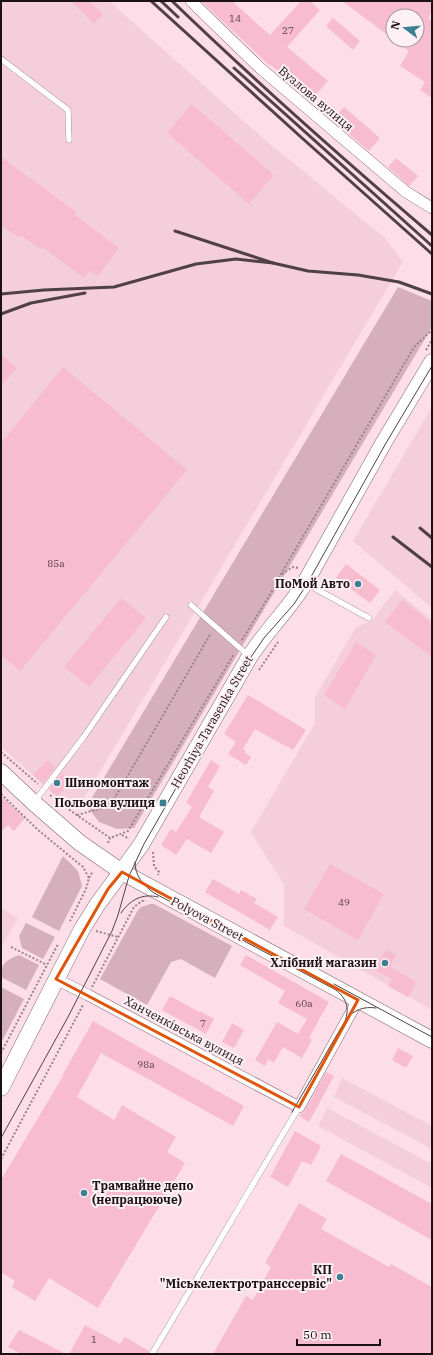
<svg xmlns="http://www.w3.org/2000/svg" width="433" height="1355" font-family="'IBM Plex Serif',serif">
<rect width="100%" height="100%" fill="#fddee8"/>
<g fill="#f5cedb">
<polygon points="1,1 109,1 264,139 385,238 403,262 82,802 62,801 1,747"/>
<polygon points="432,407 432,608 353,541"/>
<polygon points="395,590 432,620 432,1010 284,926 284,885 251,832 315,723 315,697 356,627 372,621"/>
<polygon points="1,908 18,918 1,948"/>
<polygon points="342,1078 432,1126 432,1149 334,1097"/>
<polygon points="327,1108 432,1164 432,1188 318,1126"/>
</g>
<g fill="#d5afbb">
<polygon points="398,287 432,301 432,327 134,828 117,829 99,822 87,806"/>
<polygon points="63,856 78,871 82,886 59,931 32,917"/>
<polygon points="150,904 154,904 232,946 215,978 181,959 171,962 147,1005 100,979 138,910 141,907"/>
<polygon points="26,923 55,937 43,959 22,948 19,936"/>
<path d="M19,955L39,965L26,990L1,977C1,962 7,960 19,955Z"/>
<polygon points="1,987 24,999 1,1043"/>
</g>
<g fill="#f7bcd0">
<polygon points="71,1 89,1 103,14 94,24"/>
<polygon points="201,1 232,1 270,35 301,1 310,1 320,10 287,47 328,81 312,99 271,65 270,66"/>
<polygon points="342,1 432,1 432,11 428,18 432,21 432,98 420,90 425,82 400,66 409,51 394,40 417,40 417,16 393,16 393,39"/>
<polygon points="333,18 360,41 353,50 326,26"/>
<polygon points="192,104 274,175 249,204 167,133"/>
<polygon points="344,107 380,138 369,151 333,120"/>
<polygon points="1,157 76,212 74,214 119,248 98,276 90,270 84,278 42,247 40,249 20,235 18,237 1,225"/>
<polygon points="396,158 418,176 409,186 388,167"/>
<polygon points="1,354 17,368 1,386"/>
<polygon points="63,367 187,470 20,671 1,655 1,443"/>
<polygon points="346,564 380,590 370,603 336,578"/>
<polygon points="121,598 146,618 89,687 64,667"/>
<polygon points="402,600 432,623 432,657 385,622"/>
<polygon points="356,642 376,655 345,709 324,695"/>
<polygon points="248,695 306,730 293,750 255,729 243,749 246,751 245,753 251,757 246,765 228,754 236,742 224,734"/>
<polygon points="47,760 55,767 43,784 33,775"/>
<polygon points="211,760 220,766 208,787 214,791 199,817 224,832 211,853 187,839 176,855 161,845 171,829 176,832 192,807 186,803"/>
<polygon points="62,773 71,782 57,797 49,790"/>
<polygon points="1,796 25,818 14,831 8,825 1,832"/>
<polygon points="330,864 384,894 358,940 304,909"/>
<polygon points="213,879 239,894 241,890 257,899 254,903 278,917 270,930 205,892"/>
<polygon points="386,949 396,955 390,967 417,982 408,997 388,986 392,979 375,970"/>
<polygon points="246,955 329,1002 309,1038 312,1040 302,1058 283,1047 274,1063 268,1059 265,1066 255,1060 277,1022 298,1034 307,1019 278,1003 285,991 240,965"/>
<polygon points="170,996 199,1012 200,1011 214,1019 206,1034 162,1010"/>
<polygon points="93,1021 244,1106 233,1126 101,1053 77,1097 114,1120 122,1105 176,1137 167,1152 185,1163 98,1308 49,1278 35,1301 12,1287 15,1281 1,1272 1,1180 63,1076 62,1076"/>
<polygon points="232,1023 244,1030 234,1048 222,1042"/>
<polygon points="398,1048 413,1056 406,1068 392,1060"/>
<polygon points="326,1072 334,1076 309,1122 299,1116 305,1110"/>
<polygon points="295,1131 321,1146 311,1165 302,1161 288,1187 270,1177"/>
<polygon points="341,1154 432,1204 432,1240 326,1181"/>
<polygon points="299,1203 327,1219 321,1229 389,1267 391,1264 432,1287 432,1354 213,1354 246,1296 253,1300 271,1267 265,1263"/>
<polygon points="85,1325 120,1344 125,1337 149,1351 148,1354 69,1354"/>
<polygon points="19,1330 66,1354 21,1354 8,1347"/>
</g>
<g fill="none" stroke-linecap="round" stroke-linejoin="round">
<defs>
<g id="service">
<polyline points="1,59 68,110 69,140"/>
<polyline points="305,583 369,618"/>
<polyline points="191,605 249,656"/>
<polyline points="35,801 83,738 166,617"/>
<polyline points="152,1354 299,1107"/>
</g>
<g id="minor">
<polyline points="191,1 260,68 406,192 432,208"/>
<polyline points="56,979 88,995 299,1107 358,1000"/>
</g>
<g id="secondary">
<polyline points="1,772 34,803 80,843 122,872 432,1040"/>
<path d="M1,1088L82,929L97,905L141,845L250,656C267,630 288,610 305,583L384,442L432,362"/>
</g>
</defs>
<use href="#service" stroke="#7f646d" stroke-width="6"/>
<use href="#minor" stroke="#7f646d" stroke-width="12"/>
<use href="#secondary" stroke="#7f646d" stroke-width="17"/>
<g stroke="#99838a" stroke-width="2" stroke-dasharray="2 2" stroke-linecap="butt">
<polyline points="426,350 432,340"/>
<polyline points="282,574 293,567 298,568"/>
<polyline points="242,640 271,593 281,574 414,347 432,330"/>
<polyline points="259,670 278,642"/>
<polyline points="1,752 38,784"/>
<polyline points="1,794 38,830 83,867 89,878 86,889 70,921"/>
<polyline points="50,795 61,804 110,838 128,831 234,654"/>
<polyline points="110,806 211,633"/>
<polyline points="77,815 110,806 146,802"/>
<polyline points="122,835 129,839"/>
<polyline points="108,843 110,838"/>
<polyline points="153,852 154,866 159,872 158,875"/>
<polyline points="89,878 93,871"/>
<polyline points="96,931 118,937"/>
<polyline points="11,947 47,965"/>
<polyline points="92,987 134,907 142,901 146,901"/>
<polyline points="1,1053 58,944"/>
<polyline points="1,1159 83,1005"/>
</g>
<use href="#service" stroke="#fff" stroke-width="5.5"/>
<use href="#minor" stroke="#fff" stroke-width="11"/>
<use href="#secondary" stroke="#fff" stroke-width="16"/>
<g stroke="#504046" stroke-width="1">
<path d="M135,862C135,876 143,885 154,893L336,990C346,998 350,1008 345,1021L292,1112"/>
<path d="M121,913C130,900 142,893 158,897"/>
<polyline points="334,984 432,1037"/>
<path d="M346,1019C354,1010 364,1006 376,1008"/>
<polyline points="1,1138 68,1017 112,931 118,915 129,876 144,844 251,657 264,638 294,604 307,584 386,443 432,366"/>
</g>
<g stroke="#504046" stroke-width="3">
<polyline points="151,1 302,138 432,254"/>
<polyline points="161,1 178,17"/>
<path d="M172,1C256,82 343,159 432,235"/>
<polyline points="234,68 432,246"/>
<polyline points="175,231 273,263 308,271 358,275 399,282 432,294"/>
<polyline points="1,294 44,290 114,287 196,264 236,259 273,263"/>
<polyline points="1,314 31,303 85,293"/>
<polyline points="420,528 432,538"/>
<polyline points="393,537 432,567"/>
</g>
</g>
<path fill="none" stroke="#de550c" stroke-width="3" stroke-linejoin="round" d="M122,872L358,1000L299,1107L56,979L108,889Z"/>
<g fill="#3c7f90" stroke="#fef1f5" stroke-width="1.5">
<circle cx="358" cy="584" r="4"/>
<circle cx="57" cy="783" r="4"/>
<rect x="159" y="799" width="8" height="8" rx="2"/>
<circle cx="385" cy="963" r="4"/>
<circle cx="84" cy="1193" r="4"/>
<circle cx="340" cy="1277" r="4"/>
</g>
<g text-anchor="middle" stroke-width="4" stroke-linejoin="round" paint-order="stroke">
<g font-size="10" fill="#533c44">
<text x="235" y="22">14</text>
<text x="288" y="34">27</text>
<text x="56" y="567">85а</text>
<text x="344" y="906">49</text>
<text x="304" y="1007">60а</text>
<text x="203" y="1027">7</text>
<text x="146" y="1068">98а</text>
<text x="94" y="1343">1</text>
</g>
<g font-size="12" fill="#1c1115" stroke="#fef1f5">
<text transform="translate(316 99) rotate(40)" y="4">Вузлова вулиця</text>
<text transform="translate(212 722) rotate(-60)" y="4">Heorhiya Tarasenka Street</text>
<text transform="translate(207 919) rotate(28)" y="4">Polyova Street</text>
<text transform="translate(184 1031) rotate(28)" y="4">Ханченківська вулиця</text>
</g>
<g font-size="12" font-weight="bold" fill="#1c1115" stroke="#fef1f5" text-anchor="end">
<text x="350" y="588">ПоМой Авто</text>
<text x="65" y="787" text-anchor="start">Шиномонтаж</text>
<text x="155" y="807">Польова вулиця</text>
<text x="377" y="967">Хлібний магазин</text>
<text x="92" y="1190" text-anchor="start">Трамвайне депо<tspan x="92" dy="14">(непрацююче)</tspan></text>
<text x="332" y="1274">КП<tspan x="332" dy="14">"Міськелектротранссервіс"</tspan></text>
</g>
</g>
<rect width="433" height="1355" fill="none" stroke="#1c1115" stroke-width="4"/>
<g transform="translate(405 28) rotate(286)"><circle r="19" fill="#fef1f5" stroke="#a4979b"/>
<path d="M0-3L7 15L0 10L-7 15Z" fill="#3c7f90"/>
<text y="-6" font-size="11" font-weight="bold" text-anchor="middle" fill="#1c1115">N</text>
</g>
<path d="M297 1339v6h83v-6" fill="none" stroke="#1c1115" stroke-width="2"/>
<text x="303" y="1339" font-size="12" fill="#1c1115" stroke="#fef1f5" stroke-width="3" paint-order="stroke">50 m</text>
</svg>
